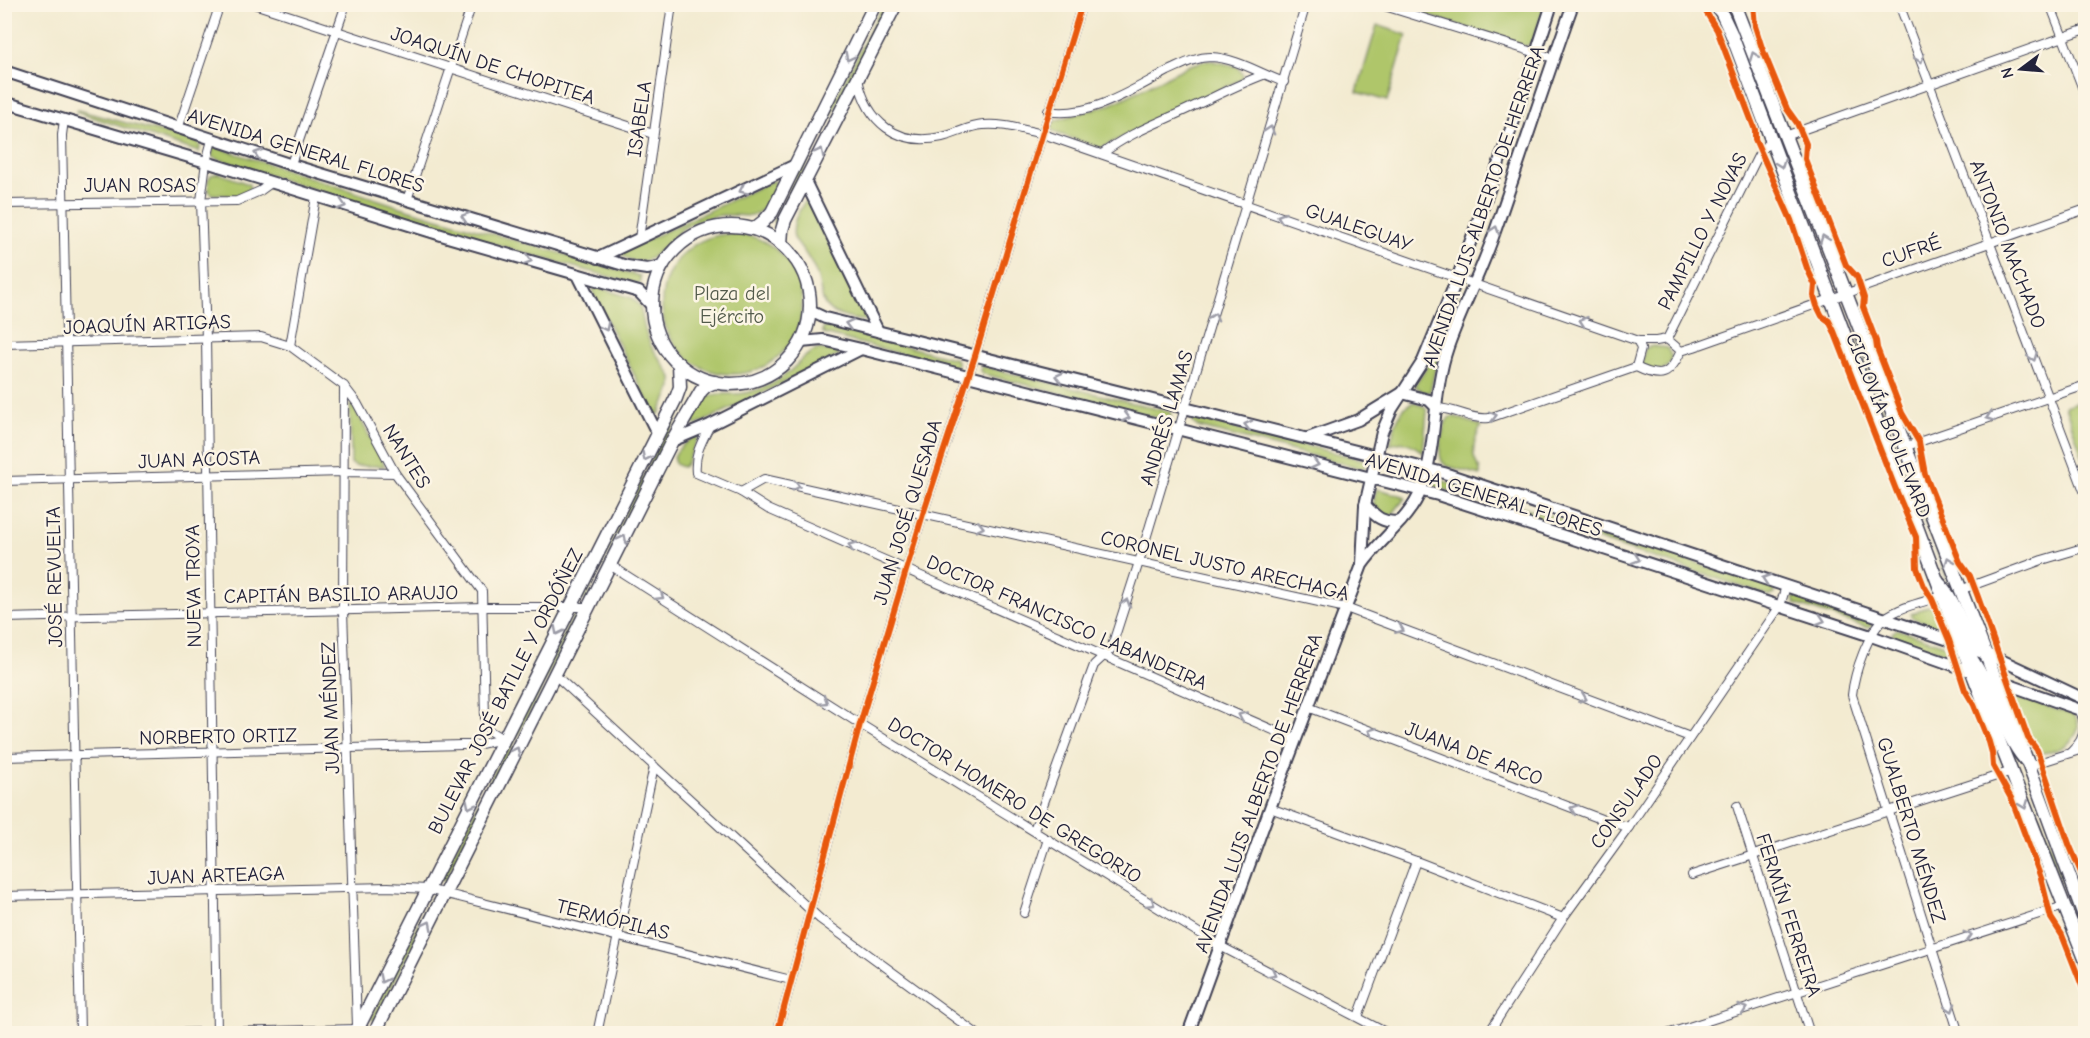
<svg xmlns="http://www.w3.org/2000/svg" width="2090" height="1038" font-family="'Comic Neue',sans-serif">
<rect width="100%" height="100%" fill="#fcf5e5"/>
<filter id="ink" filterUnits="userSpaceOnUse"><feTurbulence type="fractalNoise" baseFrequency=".0167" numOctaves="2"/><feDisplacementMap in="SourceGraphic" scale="12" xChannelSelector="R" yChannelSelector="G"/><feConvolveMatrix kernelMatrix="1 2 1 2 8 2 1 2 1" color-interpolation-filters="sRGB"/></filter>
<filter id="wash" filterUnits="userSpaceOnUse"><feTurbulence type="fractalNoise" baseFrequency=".008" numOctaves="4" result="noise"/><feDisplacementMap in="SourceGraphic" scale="24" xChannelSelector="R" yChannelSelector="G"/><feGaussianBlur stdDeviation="1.35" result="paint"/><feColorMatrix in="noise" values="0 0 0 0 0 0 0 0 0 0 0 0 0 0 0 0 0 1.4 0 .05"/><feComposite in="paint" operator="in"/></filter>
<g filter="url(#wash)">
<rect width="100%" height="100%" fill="#f3ebd1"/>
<g fill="#afc66b" stroke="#687453" stroke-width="1.5">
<polygon points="883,5 888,5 776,224 773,221"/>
<polygon points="1394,5 1545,5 1532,43 1526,46"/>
<polygon points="1377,25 1407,35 1387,101 1357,92"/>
<polygon points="1208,60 1231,65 1237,67 1243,74 1242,79 1101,148 1056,133 1050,128 1050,125 1057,120 1112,104 1190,65"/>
<polygon points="77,110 198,142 200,147 199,152 76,112"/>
<path d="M213,146L410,210L640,276V282L637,284C494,246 353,202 212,157Z"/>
<polygon points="218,173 249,184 250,190 240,196 212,194 209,191 208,180 211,175"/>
<path d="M774,180L776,184C772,193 768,206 759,212C749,219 734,214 723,215C711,216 698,220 687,226C665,237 652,277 622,255L623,251Z"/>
<path d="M807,200L809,201L867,320C854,321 827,315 823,300C820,292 820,282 816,273C811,259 802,249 794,238C791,223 798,213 805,201Z"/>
<circle cx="732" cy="304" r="70"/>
<polygon points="597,287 632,298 640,306 645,330 651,346 672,377 672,387 659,414 654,413 652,410 593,293 593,289"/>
<polygon points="1458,298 1461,300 1439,352 1430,392 1424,392 1414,386 1433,358"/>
<polygon points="1843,305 1906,474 1969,632 1919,513"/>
<polygon points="826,326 956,359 958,364 953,367 824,334 822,330"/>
<path d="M1653,346L1667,348L1672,357C1669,372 1653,375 1642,365L1645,348Z"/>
<path d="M819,349L835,351L840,355L697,425L693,424C694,418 697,413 700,407C711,387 726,397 745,393C755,391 766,387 775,382C793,373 803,353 819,349Z"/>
<polygon points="981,366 1170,412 1171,417 1165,420 984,374 980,371"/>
<polygon points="687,390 690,391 586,600 583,600 582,598"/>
<polygon points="2085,399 2086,399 2085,463 2065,406"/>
<path d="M1415,402L1425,407L1427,412L1423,453C1413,444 1404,439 1390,445C1393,432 1399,404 1415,402Z"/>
<polygon points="353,405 385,466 355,466 351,463 350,406"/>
<path d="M1450,417H1456L1481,426C1474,441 1469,455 1480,469V475L1447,466C1443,463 1442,463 1441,459C1438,450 1443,422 1450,417Z"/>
<polygon points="1198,419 1364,460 1366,464 1365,467 1361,468 1198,427 1193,423 1193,420"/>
<path d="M697,436L698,438L686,464L683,467C660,463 686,439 697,436Z"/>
<polygon points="1437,479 1774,588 1775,594 1770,596 1435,486 1433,482"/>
<polygon points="1378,489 1403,496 1405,498 1391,516 1386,517 1373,507 1376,490"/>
<polygon points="1798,596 1871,620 1873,625 1868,628 1795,604 1793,598"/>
<path d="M1928,606C1939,606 1946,615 1944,626L1938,628L1911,617V614Z"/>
<polygon points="576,615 577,618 445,880 442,880 441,878 573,616"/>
<polygon points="1897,629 1948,646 1950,651 1945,653 1895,638 1892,633"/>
<polygon points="1984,688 2040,818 2085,942"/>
<path d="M2012,696L2074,715C2090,737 2054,757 2036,752L2027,743L2011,703Z"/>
<polygon points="431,898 435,900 375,1020 373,1020 371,1018"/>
</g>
</g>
<g filter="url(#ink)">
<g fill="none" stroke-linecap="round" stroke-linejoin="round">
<defs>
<g id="minor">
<polyline points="254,4 653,134"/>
<polyline points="1378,4 1553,58"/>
<polyline points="1899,4 2086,496"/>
<polyline points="2050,4 2086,97"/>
<path d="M858,79C867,122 897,147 942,137C956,134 969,126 983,125C1003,123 1023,130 1043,134L1638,341H1656L1667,339"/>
<path d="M1048,111C1089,119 1133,89 1168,71C1182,65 1195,57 1211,57C1236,58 1261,74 1284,82"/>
<polyline points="64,120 62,135 80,1034"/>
<polyline points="178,129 220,4"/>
<polyline points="1785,136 2086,29"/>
<polyline points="212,140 206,162 201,201 206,338 217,1034"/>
<path d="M1102,154C1128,133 1161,122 1192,107C1216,96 1239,84 1263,75"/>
<polyline points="291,164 346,4"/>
<polyline points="407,200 472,4"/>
<polyline points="4,204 237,201 260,191 271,183"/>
<polyline points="639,239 672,4"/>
<polyline points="1667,339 1681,351 1694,347 2086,209"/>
<polyline points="1667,339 1757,158 1762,149 1772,141"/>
<polyline points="4,344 261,337 290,346 344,386 357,403 395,473 482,591 485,718 488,730 503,739"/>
<polyline points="290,346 316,197"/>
<polyline points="1636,367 1641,349 1638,341"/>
<polyline points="344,386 343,611 357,1026"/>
<path d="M1437,408C1457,409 1470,420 1489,418L1636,367C1662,380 1670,375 1681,351"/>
<path d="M710,425C702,441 694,454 696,473L741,492L768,509L1296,740"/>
<polyline points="1904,447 2086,385"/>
<polyline points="4,481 343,472 395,473"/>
<polyline points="741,492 764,479 1346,608 1690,737"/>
<polyline points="610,565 860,724 1220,946 1389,1034"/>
<polyline points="1960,590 2042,560 2086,547"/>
<path d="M1942,596C1925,602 1901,606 1885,618C1868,632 1854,673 1852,695L1959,1034"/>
<polyline points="4,618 483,607 588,607"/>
<polyline points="554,674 820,919 977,1034"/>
<polyline points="1308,707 1609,822 1629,827"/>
<path d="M2071,752C2084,740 2089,726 2079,710"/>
<polyline points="4,757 462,745 476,745 503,739"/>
<polyline points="2029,766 2086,748"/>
<polyline points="1737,806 1810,1034"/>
<polyline points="1270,808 1416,861 1563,918"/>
<polyline points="1034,830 1094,665 1111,649 1139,562 1306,4"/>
<polyline points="1692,875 2012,771"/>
<polyline points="4,896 388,887 427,889 791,980"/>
<polyline points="1024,913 1048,839"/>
<polyline points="1358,1017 1416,861"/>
<polyline points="127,1034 358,1029 377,1033"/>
<polyline points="597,1034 654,766"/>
<polyline points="777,1034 860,724 923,514 975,356 1082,4"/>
<polyline points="1488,1034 1563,918 1629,827 1780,606 1786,586"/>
<polyline points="1667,1034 2064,906"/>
</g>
<g id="secondary">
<polyline points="4,71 295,166 627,266 647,269 663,266"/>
<polyline points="4,102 206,162 451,238 639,292 653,307"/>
<polyline points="805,181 878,331"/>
<polyline points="598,258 795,165"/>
<polyline points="578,275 657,433"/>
<polyline points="810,311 825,318 1444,473 1949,640 2001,660 2086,700"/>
<polyline points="801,342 823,340 861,349 1438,495 1871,636 2086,712"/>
<polyline points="1308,438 1358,420 1402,393 1429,400 1437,408"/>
<polyline points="672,441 710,425 861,349"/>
<path d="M1365,505C1376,517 1383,524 1401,521"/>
<polyline points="1362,564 1365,505 1382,432 1392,409 1423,361 1457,279 1516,115 1552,4"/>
<path d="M1938,581C1957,599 1963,629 1975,652"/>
<path d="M1965,649C1994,682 1997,728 2025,761"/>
<path d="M1188,1034L1270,808L1362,565C1380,539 1410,519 1421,490C1438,443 1432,393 1448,347C1461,310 1480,274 1493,237C1520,160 1545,82 1573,4"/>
</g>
<g id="primary">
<polyline points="1714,4 1721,12 1731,33 1961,644 2086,961"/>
<polyline points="1734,4 2029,766 2086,921"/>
<circle cx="731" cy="305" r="79"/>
<polyline points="754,229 764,221 772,212 875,4"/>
<polyline points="781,244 782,230 785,220 896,4"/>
<polyline points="355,1034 676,398 680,387 679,364"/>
<polyline points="374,1034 672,441 701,391 706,386 715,382"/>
</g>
</defs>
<use href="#minor" stroke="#414052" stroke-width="10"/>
<use href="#secondary" stroke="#414052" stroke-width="14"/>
<use href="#primary" stroke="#414052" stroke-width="15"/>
<use href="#minor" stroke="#fff" stroke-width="8"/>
<use href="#secondary" stroke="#fff" stroke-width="10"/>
<use href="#primary" stroke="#fff" stroke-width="12"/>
<defs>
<g id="cycleway">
<polyline points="1705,4 1703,7 1717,30 1755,130 1755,139 1791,220 1807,268 1815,285 1814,296 1817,306 1822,316 1829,321 1834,331 1896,490 1916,537 1917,568 1924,586 1932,599 1949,640 1965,690 1974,705 1989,742 1992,753 1993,766 2012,800 2041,878 2051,918 2062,935 2086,996"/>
<polyline points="1753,4 1755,26 1762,48 1787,109 1797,123 1806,144 1805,159 1846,265 1857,277 1864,298 1863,307 1876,341 1877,348 1902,413 1919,442 1925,474 1960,562 1970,576 1978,597 2028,738 2037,750 2069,844 2086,884"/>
<polyline points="777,1034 860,724 923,514 975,356 1082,4"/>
</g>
</defs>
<use href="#cycleway" stroke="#fcf5e5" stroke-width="10"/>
<use href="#cycleway" stroke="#e8590c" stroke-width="6"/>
</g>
<defs><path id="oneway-chevron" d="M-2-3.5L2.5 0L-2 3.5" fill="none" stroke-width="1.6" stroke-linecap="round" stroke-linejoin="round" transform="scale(1.5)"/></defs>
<g stroke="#9c9ca7">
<use href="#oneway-chevron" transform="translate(1754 56) rotate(-111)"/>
<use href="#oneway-chevron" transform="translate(849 57) rotate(117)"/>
<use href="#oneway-chevron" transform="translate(1920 59) rotate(69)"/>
<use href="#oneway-chevron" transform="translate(1270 130) rotate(-73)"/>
<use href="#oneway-chevron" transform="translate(820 152) rotate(-63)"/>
<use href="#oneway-chevron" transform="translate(258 154) rotate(-163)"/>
<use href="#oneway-chevron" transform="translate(1781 164) rotate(69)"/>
<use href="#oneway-chevron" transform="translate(743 190) rotate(155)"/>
<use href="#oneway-chevron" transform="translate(342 205) rotate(17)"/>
<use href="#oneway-chevron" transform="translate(465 217) rotate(-163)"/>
<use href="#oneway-chevron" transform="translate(1281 217) rotate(-161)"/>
<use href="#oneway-chevron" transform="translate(1495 230) rotate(-72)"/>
<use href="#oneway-chevron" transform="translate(1824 239) rotate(-111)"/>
<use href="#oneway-chevron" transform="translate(528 260) rotate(16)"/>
<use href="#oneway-chevron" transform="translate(1214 317) rotate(-73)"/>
<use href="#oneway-chevron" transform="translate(1583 321) rotate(-161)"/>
<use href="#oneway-chevron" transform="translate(849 324) rotate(-166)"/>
<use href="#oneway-chevron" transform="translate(605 327) rotate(63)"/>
<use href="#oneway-chevron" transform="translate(2033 357) rotate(69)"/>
<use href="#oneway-chevron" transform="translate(1059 377) rotate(-166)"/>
<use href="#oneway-chevron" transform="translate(1493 416) rotate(-14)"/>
<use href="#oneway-chevron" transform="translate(1126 417) rotate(14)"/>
<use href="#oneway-chevron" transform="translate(1990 417) rotate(161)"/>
<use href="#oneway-chevron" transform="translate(1248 425) rotate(-166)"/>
<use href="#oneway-chevron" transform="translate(646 457) rotate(117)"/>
<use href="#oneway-chevron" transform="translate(1315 464) rotate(14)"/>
<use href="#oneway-chevron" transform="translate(796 486) rotate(12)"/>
<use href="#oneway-chevron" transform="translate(980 527) rotate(13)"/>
<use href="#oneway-chevron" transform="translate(623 539) rotate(-64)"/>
<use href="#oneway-chevron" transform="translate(852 546) rotate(-156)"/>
<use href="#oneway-chevron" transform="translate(1636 559) rotate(18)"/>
<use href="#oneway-chevron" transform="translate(1949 561) rotate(-111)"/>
<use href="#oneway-chevron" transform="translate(1766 579) rotate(-162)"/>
<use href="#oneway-chevron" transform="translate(660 596) rotate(32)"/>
<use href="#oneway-chevron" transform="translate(1126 603) rotate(-72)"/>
<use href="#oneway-chevron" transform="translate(1821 620) rotate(18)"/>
<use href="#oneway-chevron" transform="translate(1400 629) rotate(21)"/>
<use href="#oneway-chevron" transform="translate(558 631) rotate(117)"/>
<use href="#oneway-chevron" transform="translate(1583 698) rotate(21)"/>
<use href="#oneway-chevron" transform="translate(824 701) rotate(32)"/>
<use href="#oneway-chevron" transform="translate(1242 716) rotate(-157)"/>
<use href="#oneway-chevron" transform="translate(1372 732) rotate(-159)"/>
<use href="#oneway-chevron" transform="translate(516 751) rotate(-63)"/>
<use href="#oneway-chevron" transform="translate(470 805) rotate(117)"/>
<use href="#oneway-chevron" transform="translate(2024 805) rotate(69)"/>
<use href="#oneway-chevron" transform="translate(1574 809) rotate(-159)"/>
<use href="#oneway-chevron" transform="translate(1151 903) rotate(32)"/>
<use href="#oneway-chevron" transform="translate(428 925) rotate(-63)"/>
<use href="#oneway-chevron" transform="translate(1968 936) rotate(-17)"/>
<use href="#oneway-chevron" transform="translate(1272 973) rotate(27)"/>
<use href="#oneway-chevron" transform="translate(383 979) rotate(117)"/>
<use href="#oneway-chevron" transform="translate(1951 1008) rotate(72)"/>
<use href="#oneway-chevron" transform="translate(1743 1009) rotate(-18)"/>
</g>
</g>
<g text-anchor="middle" stroke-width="5" stroke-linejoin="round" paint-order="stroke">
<g font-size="20" fill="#22223b" stroke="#fcf5e5">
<text transform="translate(493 65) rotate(18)" y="7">JOAQUÍN DE CHOPITEA</text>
<text transform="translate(639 119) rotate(-82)" y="7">ISABELA</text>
<text transform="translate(306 150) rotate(17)" y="7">AVENIDA GENERAL FLORES</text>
<text x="140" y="192">JUAN ROSAS</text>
<text transform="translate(1483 206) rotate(-71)" y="7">AVENIDA LUIS ALBERTO DE HERRERA</text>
<text transform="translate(1359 227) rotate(19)" y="7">GUALEGUAY</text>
<text transform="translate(1702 231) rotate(-63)" y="7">PAMPILLO Y NOVAS</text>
<text transform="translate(2008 244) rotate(69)" y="7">ANTONIO MACHADO</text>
<text transform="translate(1911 251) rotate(-19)" y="7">CUFRÉ</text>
<text transform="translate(147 324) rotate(-2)" y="7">JOAQUÍN ARTIGAS</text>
<text transform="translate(1166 418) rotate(-73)" y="7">ANDRÉS LAMAS</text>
<text transform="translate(1889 425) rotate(68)" y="7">CICLOVÍA BOULEVARD</text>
<text transform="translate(407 456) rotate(58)" y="7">NANTES</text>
<text transform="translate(199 459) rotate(-2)" y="7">JUAN ACOSTA</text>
<text transform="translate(1484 494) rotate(17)" y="7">AVENIDA GENERAL FLORES</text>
<text transform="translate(907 512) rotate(-73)" y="7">JUAN JOSÉ QUESADA</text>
<text transform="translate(1225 565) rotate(13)" y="7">CORONEL JUSTO ARECHAGA</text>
<text transform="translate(54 577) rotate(-91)" y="7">JOSÉ REVUELTA</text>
<text transform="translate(193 586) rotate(-91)" y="7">NUEVA TROYA</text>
<text transform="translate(341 594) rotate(-1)" y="7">CAPITÁN BASILIO ARAUJO</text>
<text transform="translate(1067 622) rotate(24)" y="7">DOCTOR FRANCISCO LABANDEIRA</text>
<text transform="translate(505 691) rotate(-63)" y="7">BULEVAR JOSÉ BATLLE Y ORDÓÑEZ</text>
<text transform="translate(330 708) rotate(-92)" y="7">JUAN MÉNDEZ</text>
<text transform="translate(218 736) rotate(-1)" y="7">NORBERTO ORTIZ</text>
<text transform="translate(1474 753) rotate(21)" y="7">JUANA DE ARCO</text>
<text transform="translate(1258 793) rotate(-70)" y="7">AVENIDA LUIS ALBERTO DE HERRERA</text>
<text transform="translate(1015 800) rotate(32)" y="7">DOCTOR HOMERO DE GREGORIO</text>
<text transform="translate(1626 801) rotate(-55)" y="7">CONSULADO</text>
<text transform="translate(1912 830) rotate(73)" y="7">GUALBERTO MÉNDEZ</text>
<text transform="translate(216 875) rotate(-2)" y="7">JUAN ARTEAGA</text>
<text transform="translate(1789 915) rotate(72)" y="7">FERMÍN FERREIRA</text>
<text transform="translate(613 919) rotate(14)" y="7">TERMÓPILAS</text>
</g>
<g font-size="20" fill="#535b4c" stroke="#fcf5e5">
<text x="732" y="300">Plaza del<tspan x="732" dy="23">Ejército</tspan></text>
</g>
</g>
<rect width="2090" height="1038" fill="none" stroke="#fcf5e5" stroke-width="24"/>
<g transform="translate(2021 69) rotate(254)" stroke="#fcf5e5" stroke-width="4.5" paint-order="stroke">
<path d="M0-4.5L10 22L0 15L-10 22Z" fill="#22223b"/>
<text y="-9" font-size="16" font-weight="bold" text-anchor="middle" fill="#22223b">N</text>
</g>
</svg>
